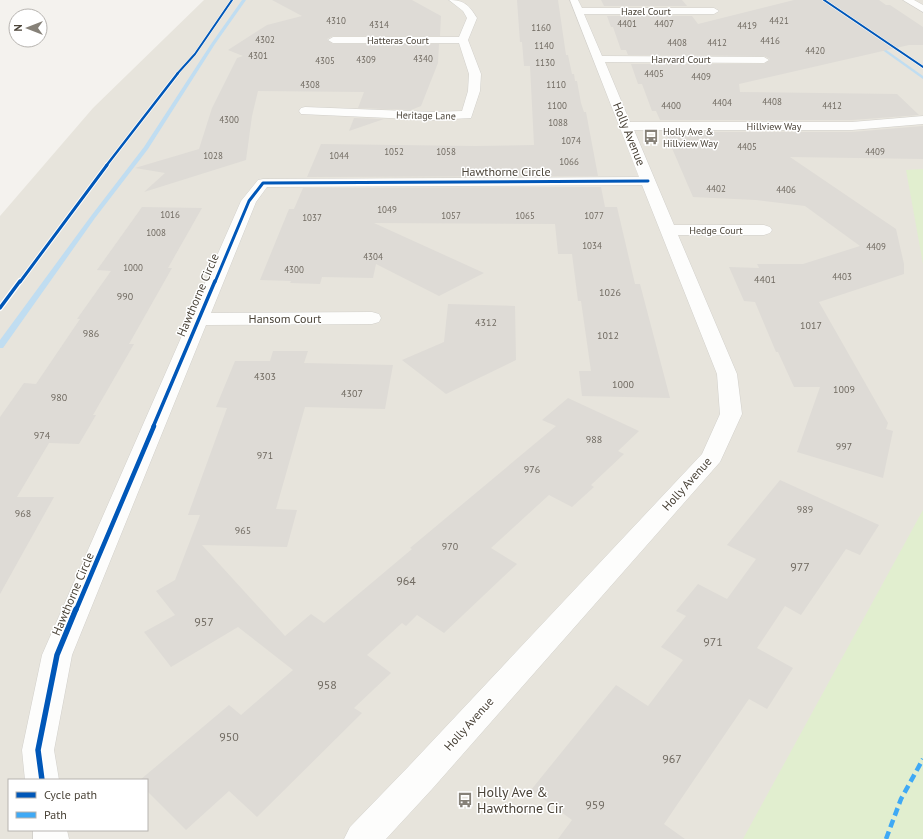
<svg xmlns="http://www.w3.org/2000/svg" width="923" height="839" font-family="'PT Sans',sans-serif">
<rect width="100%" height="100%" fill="#f4f2ee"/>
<path fill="#e7e4dc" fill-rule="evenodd" d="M204,0H923V839H0V216L93,108ZM9,780H147V830H9Z"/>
<g fill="#e1eecf">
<polygon points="923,169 923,264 906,170"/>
<polygon points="923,510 923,839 743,839"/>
</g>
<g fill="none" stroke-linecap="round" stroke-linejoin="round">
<g fill="#c0ddf1" fill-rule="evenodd">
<polygon points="242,0 246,0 215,44 148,149 95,218 3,348 0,348 0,340 91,216 144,147 211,44"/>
<polygon points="875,42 923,76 923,79 874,44"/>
</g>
</g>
<g fill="#dedbd6">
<polygon points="272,0 412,0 441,16 440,36 333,36 327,39 333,44 439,44 438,63 421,106 411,110 358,108 364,92 258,91 252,116 246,160 144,192 165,173 135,168 199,149 212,108 237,58 243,56 228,50 267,25 302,16"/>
<polygon points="517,0 558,0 566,55 568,55 572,74 574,74 575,81 577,81 581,103 584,112 586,112 598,176 307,177 321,144 475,146 534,145 530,66 524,66 522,42 520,42"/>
<polygon points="601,0 682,0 687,6 604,6"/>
<polygon points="794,0 879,0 886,5 890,5 923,27 923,45 909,45 739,84 740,92 897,94 919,115 852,120 660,120 656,111 652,111 642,84 638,84 631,64 764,64 770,59 764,56 628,55 626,50 621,50 613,27 611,27 607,16 692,16 698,24"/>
<polygon points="354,118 384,119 349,131"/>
<polygon points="923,126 923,159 790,157 896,229 904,264 904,274 819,302 888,423 886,429 893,431 883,478 797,452 820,387 794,387 778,352 776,352 755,302 744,301 729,267 759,268 757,264 803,264 860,246 805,206 756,200 693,197 665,132 852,132"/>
<polygon points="601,187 605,207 617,207 635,284 640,284 670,398 582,396 579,371 591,371 581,301 578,301 572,254 558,254 555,224 374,223 484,273 439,296 376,264 373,278 322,277 320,284 290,283 291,281 260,280 289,209 294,209 303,188"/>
<polygon points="142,207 202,208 168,268 172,268 129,344 134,344 93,415 96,415 79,444 49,443 17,497 54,497 0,594 0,417 24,383 36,384 80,319 77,319 111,271 97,270"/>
<polygon points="448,304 515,306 516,360 446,394 402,360 444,342"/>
<polygon points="273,351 308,351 304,363 393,365 385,409 305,407 276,509 297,510 287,547 202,545 285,636 311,614 324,623 412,549 410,548 556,426 542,420 568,398 639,431 618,451 624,454 591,485 594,487 572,507 549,495 491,548 517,564 444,633 417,615 406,626 402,623 367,655 391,673 354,708 362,713 257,817 229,791 186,830 147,791 147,780 140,780 229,705 241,715 293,670 238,627 171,667 144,632 175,615 156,591 175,580 200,515 188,515 227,408 216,407 235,361 270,361"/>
<polygon points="780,480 879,525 860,555 846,549 801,615 785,606 757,648 793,668 767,709 749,699 664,824 685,839 558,839 572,820 531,790 616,685 648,706 683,660 661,647 686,616 676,611 698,584 727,599 756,559 727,545"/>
</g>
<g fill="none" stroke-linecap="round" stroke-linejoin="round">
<defs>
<g id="minor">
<path d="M449,0C464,0 469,5 477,18L468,40L481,74L480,91L471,118L433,120L301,114L299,111L301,108L305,107L433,112L462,111L468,91L469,74L459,43H333L328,40L333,37H459L467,18L463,11Z"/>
<polygon points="570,0 578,0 582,8 714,8 719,11 714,14 584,14 602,56 764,57 769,60 764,63 605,62 630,122 852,122 923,116 923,124 852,130 634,130 674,225 764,225 770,227 772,230 770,233 764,235 678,235 737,374 742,414 720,462 433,788 386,839 344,839 350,827 409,766 702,454 720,414 717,374 642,185 267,187 256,202 211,313 372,312 379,314 381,318 379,322 372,324 206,325 72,655 54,750 59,780 25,780 22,750 42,655 241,201 258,180 263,179 639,177"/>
<polygon points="903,0 914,0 923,5 923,12"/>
<polygon points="33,830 67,830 69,839 33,839"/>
</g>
</defs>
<use href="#minor" stroke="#d2d0cb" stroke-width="1"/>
<use href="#minor" fill="#fdfdfc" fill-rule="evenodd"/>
<polyline stroke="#3fa9f5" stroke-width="4.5" stroke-dasharray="8 4.5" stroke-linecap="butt" points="886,839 901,799 923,759"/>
<defs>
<g id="cycleway-far5">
<polyline points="824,0 923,67"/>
<polyline points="177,74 195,54 232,0"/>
</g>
<polyline id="cycleway-far4" points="106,166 178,73"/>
<g id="cycleway-far3">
<polyline points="20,282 107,165"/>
<polyline points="215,282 249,201 263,183 648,181"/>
</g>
<g id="cycleway-far2">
<polyline points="0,308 20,281"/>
<polyline points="153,427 215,281"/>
</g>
<polyline id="cycleway-far1" points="76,610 154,426"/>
<polyline id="cycleway" points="42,780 38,750 57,655 76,609"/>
</defs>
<use href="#cycleway-far5" stroke="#fff" stroke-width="3"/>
<use href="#cycleway-far4" stroke="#fff" stroke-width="4"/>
<use href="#cycleway-far3" stroke="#fff" stroke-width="5"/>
<use href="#cycleway-far2" stroke="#fff" stroke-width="6"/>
<use href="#cycleway-far1" stroke="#fff" stroke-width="7"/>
<use href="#cycleway" stroke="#fff" stroke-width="8"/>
<use href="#cycleway-far5" stroke="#0057b8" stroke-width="2"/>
<use href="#cycleway-far4" stroke="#0057b8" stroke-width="2.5"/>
<use href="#cycleway-far3" stroke="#0057b8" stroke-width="3"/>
<use href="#cycleway-far2" stroke="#0057b8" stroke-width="3.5"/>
<use href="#cycleway-far1" stroke="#0057b8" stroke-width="4.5"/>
<use href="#cycleway" stroke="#0057b8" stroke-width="5.5"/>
</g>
<defs>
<symbol id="bus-bare" viewBox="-9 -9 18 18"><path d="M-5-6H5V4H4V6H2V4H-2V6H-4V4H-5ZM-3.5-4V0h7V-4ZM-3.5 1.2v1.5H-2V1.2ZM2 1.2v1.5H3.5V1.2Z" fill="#868178" stroke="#fff" stroke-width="2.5" paint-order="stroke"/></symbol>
</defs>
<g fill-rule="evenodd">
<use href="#bus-bare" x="640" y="126" width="22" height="22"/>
<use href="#bus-bare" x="454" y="789" width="22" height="22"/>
</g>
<g text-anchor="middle" stroke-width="3" stroke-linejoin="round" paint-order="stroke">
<g font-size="9" fill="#706a61">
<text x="336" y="24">4310</text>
<text x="779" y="24">4421</text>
<text x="627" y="27">4401</text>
<text x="664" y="27">4407</text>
<text x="379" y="28">4314</text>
<text x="747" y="29">4419</text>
<text x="541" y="31">1160</text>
<text x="265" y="43">4302</text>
<text x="770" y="44">4416</text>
<text x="677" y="46">4408</text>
<text x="717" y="46">4412</text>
<text x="544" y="49">1140</text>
<text x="815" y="54">4420</text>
<text x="258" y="59">4301</text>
<text x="423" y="62">4340</text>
<text x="366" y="63">4309</text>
<text x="325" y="64">4305</text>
<text x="545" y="66">1130</text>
<text x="654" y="77">4405</text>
<text x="701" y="80">4409</text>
<text x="310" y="88">4308</text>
<text x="556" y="88">1110</text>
<text x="772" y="105">4408</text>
<text x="722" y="106">4404</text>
<text x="557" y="109">1100</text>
<text x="671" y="109">4400</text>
<text x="832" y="109">4412</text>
<text x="229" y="123">4300</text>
<text x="558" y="126">1088</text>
<text x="571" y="144">1074</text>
<text x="747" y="150">4405</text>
<text x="394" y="155">1052</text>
<text x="446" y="155">1058</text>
<text x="875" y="155">4409</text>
<text x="213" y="159">1028</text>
<text x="339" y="159">1044</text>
<text x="569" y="165">1066</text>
<text x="716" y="192">4402</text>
<text x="786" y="193">4406</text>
<text x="387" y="213">1049</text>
<text x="170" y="218">1016</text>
<text x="451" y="219">1057</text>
<text x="525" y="219">1065</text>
<text x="594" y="219">1077</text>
<text x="312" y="221">1037</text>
<text x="156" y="236">1008</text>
<text x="592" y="249">1034</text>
<text x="876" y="250">4409</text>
<text x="373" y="260">4304</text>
<text x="133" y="271">1000</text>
<text x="294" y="273">4300</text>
<text x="842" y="280">4403</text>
</g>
<g font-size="10" fill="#4b4439" stroke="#fff">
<text x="646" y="15">Hazel Court</text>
<text x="398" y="44">Hatteras Court</text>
<text x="681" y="63">Harvard Court</text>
<text transform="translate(426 115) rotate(1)" y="4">Heritage Lane</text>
<text x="774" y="130">Hillview Way</text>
<text x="716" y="234">Hedge Court</text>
</g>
<g font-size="10" fill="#4b4439" stroke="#fff" text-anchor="start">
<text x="663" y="135">Holly Ave &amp;<tspan x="663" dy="12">Hillview Way</tspan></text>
</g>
<g font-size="10" fill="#706a61">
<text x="765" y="283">4401</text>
<text x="610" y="296">1026</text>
<text x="125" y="300">990</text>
<text x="486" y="326">4312</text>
<text x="811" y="329">1017</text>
<text x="91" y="337">986</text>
<text x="608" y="339">1012</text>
<text x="265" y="380">4303</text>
<text x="623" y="388">1000</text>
<text x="844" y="393">1009</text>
<text x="352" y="397">4307</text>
<text x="59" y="401">980</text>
<text x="42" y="439">974</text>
<text x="594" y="443">988</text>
<text x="844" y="450">997</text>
<text x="265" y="459">971</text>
<text x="532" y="473">976</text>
<text x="805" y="513">989</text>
<text x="23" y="517">968</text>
<text x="243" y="534">965</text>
<text x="450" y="550">970</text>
</g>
<g font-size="12" fill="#4b4439" stroke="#fff">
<text transform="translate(629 134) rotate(68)" y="4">Holly Avenue</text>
<text x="506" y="176">Hawthorne Circle</text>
<text transform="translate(198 295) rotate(-67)" y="4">Hawthorne Circle</text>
<text x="285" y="323">Hansom Court</text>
<text transform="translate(687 484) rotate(-48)" y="4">Holly Avenue</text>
<text transform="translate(73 594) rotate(-67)" y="4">Hawthorne Circle</text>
<text transform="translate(469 724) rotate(-48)" y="4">Holly Avenue</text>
</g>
<g font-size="12" fill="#706a61">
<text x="800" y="571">977</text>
<text x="406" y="585">964</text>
<text x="204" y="626">957</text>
<text x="713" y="646">971</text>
<text x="327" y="689">958</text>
<text x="229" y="741">950</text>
<text x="672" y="763">967</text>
<text x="595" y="809">959</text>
</g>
<g font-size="14" fill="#4b4439" stroke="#fff" text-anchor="start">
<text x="477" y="797">Holly Ave &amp;<tspan x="477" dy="16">Hawthorne Cir</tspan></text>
</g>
</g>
<rect x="8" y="779" width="140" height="52" fill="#ffffff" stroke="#b7b4b0"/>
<rect x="16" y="792" width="20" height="6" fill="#0057b8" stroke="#b7b4b0"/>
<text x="44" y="799" font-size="12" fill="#4b4439">Cycle path</text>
<rect x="16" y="812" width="20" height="6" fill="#3fa9f5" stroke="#b7b4b0"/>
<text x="44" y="819" font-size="12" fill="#4b4439">Path</text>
<g transform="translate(28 28) rotate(270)"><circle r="19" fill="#ffffff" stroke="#b7b4b0"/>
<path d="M0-3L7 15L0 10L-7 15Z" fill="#868178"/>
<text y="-6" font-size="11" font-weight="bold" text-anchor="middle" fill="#4b4439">N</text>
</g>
</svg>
